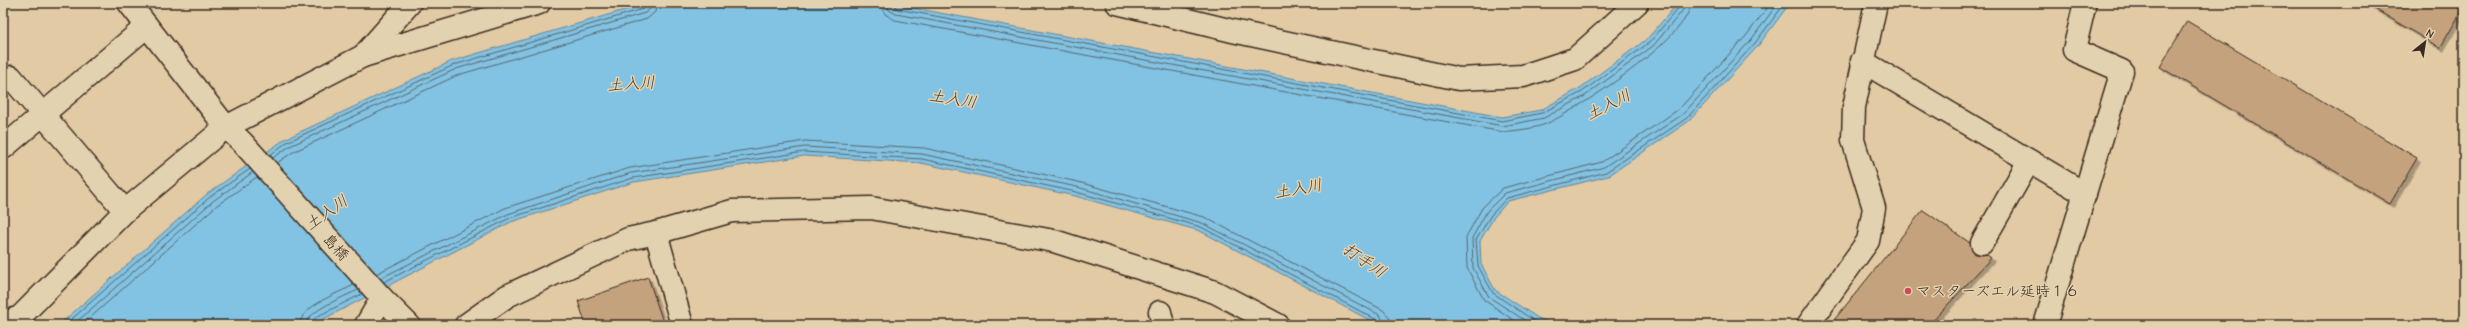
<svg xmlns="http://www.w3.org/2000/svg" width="2467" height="328" font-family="'Comic Neue','Klee One',sans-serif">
<defs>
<filter id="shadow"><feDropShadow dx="3.5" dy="3.5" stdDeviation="0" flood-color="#0004"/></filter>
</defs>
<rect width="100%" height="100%" fill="#e2caa5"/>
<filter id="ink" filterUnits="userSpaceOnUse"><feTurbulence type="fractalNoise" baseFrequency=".025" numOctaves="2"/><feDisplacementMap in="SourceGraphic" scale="8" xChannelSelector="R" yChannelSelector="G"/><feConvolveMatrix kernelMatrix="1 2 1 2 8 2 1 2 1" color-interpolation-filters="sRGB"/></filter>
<g filter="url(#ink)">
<polygon fill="#82c2e2" stroke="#668594" points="648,3 886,3 1502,117 1541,110 1580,88 1647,39 1678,3 1790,3 1758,46 1689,121 1608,176 1508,201 1494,217 1480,241 1481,264 1495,290 1538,318 1556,325 1379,325 1200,231 1075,196 921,163 804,156 634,182 511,222 312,325 59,325 207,194 285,139 452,61"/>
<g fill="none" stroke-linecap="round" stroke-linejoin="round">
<g stroke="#57676c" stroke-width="1">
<path d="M881,3L885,14L895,20L1503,132C1517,130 1535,129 1548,123C1578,109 1690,37 1691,3"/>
<polyline points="887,3 889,10 896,14 1503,126 1544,118 1585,96 1653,46 1683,10 1685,3"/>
<polyline points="893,3 897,9 1502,121 1542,113 1582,92 1650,42 1679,7 1680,3"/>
<polyline points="270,155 287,142 454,65 643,9 646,3"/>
<polyline points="273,158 290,146 456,69 645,13 650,9 651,3"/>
<polyline points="277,163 293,152 458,75 647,19 655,12 657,3"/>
<polyline points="376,274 505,208 630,168 805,141 924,148 1078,182 1204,217 1383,310 1389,317 1391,325"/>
<polyline points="381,278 508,214 631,173 805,147 922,154 1077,187 1202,223 1380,315 1385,325"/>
<polyline points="384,282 510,218 633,178 804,152 922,159 1076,192 1201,227 1377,320 1380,325"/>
<polyline points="65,325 210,197 250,169"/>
<polyline points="73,325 213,201 253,172"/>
<polyline points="82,325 216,206 257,177"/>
<path d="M300,325C300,306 339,293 354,285"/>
<path d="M306,325C306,311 346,296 358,290"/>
<polyline points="311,325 312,321 318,316 362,294"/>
<polyline points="1521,325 1484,300 1467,268 1466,237 1482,208 1503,188 1602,162 1679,109 1746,36 1771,3"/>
<polyline points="1532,325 1489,297 1473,268 1472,238 1487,211 1505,193 1604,167 1683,114 1751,40 1778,3"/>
<polyline points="1545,325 1536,322 1493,293 1478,266 1476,240 1491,215 1507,198 1606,172 1687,118 1755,43 1785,3"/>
</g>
</g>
<g fill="#c4a27d" stroke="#3b2a1e" filter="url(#shadow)">
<polygon points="2365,3 2464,3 2464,7 2440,48"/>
<polygon points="2187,21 2417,158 2390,204 2160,67"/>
<polygon points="1923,210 1970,243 1975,254 1986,254 1991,258 1929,325 1830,325"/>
<polygon points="648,277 664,325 586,325 578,301"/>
</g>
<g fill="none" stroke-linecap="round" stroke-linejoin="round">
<defs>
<g id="minor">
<polyline points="129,3 226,127 242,142 382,298 366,325"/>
<polyline points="1117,3 1237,32 1459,79 1523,76 1575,59 1637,3"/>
<polyline points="363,56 539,3"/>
<polyline points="1862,61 2085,194"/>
<polyline points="11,77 125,211"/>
<polyline points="3,148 147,26"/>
<polyline points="656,233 682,325"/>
<polyline points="1982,243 2029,161"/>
<polyline points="1160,312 1163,325"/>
<polyline points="3,323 20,317 125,211 226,127 363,56 410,3"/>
<polyline points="1808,325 1868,241 1874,208 1853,140 1854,107 1876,3"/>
<polyline points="2045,325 2122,71 2074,50 2085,3"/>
</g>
<g id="tertiary">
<polyline points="382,298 409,325"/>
<polyline points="466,325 507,296 628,239 656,233 732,211 871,208 1054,241 1215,292 1278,325"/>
</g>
</defs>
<use href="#minor" stroke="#3b2a1e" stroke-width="25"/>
<use href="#tertiary" stroke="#3b2a1e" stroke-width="25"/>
<use href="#minor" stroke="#e3d2af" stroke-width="22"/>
<use href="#tertiary" stroke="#e3d2af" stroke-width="22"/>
</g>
</g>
<circle fill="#d1495b" stroke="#e3d2af" stroke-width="1.5" cx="1908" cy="291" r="4"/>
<g text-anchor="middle" stroke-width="3" stroke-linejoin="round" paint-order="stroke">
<g font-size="15" fill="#3b2a1e" stroke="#e3d2af">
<text transform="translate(336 247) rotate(48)" y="5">島橋</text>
</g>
<g font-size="15" fill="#3b2a1e" stroke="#e3d2af" text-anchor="start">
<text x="1916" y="296">マスターズエル延時１６</text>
</g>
<g font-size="16" font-style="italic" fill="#46413b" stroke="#e3d2af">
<text transform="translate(631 83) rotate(-4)" y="6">土入川</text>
<text transform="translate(953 98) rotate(9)" y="6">土入川</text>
<text transform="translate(1608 104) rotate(-27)" y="6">土入川</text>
<text transform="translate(1298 188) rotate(-10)" y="6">土入川</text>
<text transform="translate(326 212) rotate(-35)" y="6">土入川</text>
<text transform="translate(1365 260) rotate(34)" y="6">打手川</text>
</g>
</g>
<rect width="2467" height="328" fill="none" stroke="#e3d2af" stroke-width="16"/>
<rect x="8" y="8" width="2451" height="312" fill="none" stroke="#3b2a1e" stroke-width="1.5" filter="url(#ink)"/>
<g transform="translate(2425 42) rotate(30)" stroke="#e3d2af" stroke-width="3" paint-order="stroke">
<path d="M0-3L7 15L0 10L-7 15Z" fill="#3b2a1e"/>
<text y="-6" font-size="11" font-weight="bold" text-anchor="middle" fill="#3b2a1e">N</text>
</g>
</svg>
